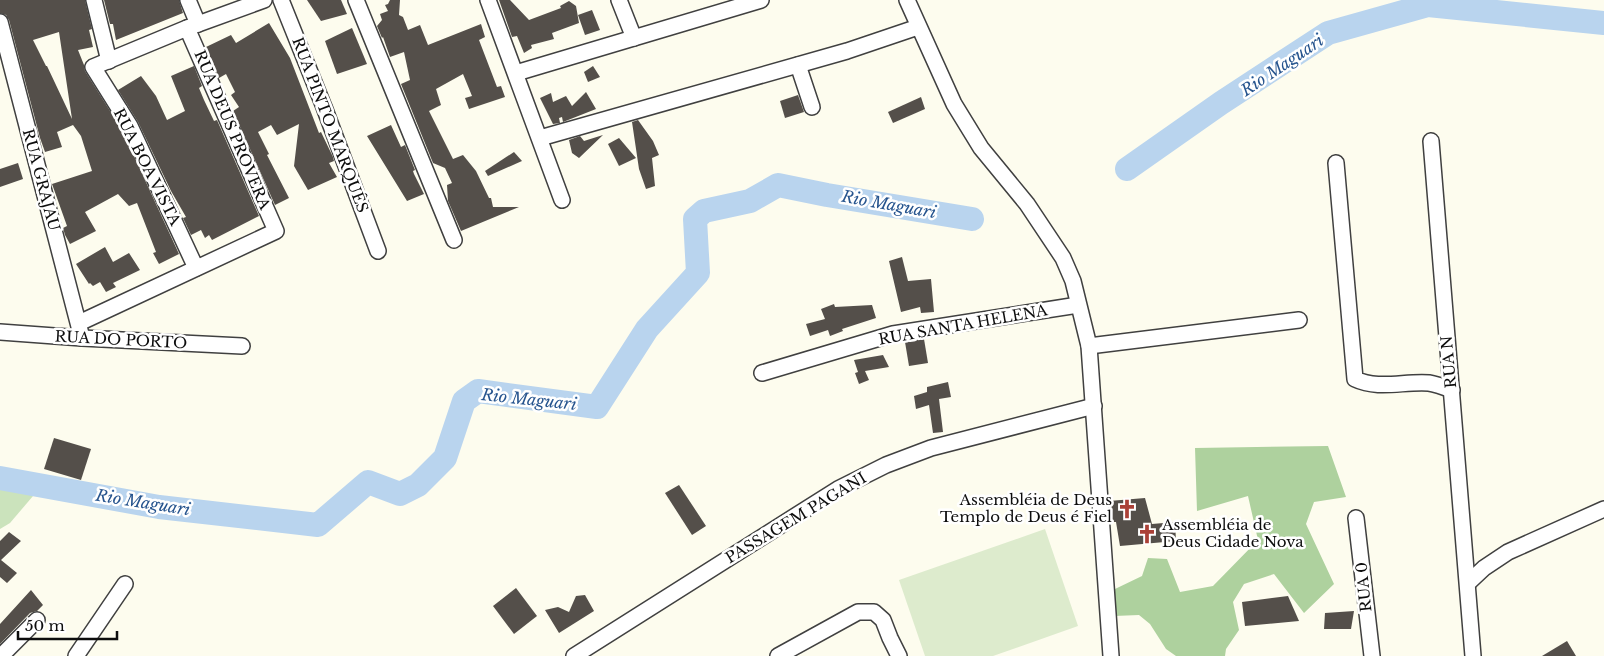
<svg xmlns="http://www.w3.org/2000/svg" width="1604" height="656" font-family="'Libre Baskerville',serif">
<rect width="100%" height="100%" fill="#fdfcee"/>
<polygon fill="#cbe3bc" points="0,468 25,478 33,496 10,523 0,529"/>
<polygon fill="#aed19e" points="1328,446 1346,497 1314,502 1306,524 1334,584 1304,613 1274,574 1244,584 1233,602 1239,630 1226,649 1225,656 1176,656 1166,649 1150,624 1139,615 1114,616 1115,589 1142,576 1148,558 1167,559 1180,592 1213,586 1258,540 1248,496 1197,511 1195,448"/>
<polygon fill="#ddebcd" points="1045,529 1078,626 993,656 925,656 899,580"/>
<g fill="none" stroke-linecap="round" stroke-linejoin="round">
<g stroke="#b9d4ee" stroke-width="24">
<polyline points="1127,169 1221,103 1328,33 1428,5 1604,23"/>
<polyline points="0,478 159,507 318,525 368,482 400,494 418,485 445,458 464,401 478,391 597,407 647,329 698,273 695,219 704,211 750,201 778,185 827,195 972,219"/>
</g>
</g>
<g fill="#544f4a" fill-rule="evenodd">
<path d="M0,0H85L92,29L89,30L93,47L78,50L84,65L85,71L122,130L179,254L159,264L153,253L156,252L137,203L129,206L118,194L85,212L96,231L70,244L65,235L63,228L67,226L52,184L92,171L81,136L73,125L57,132L62,147L45,152L40,138L9,20L6,15L0,13ZM59,32L72,119L47,66H46L33,40Z"/>
<polygon points="104,0 179,0 183,13 116,40 113,24 110,24"/>
<polygon points="307,0 341,0 347,14 321,21"/>
<polygon points="390,0 400,0 399,15 403,17 408,30 420,25 428,45 481,24 485,37 479,40 497,87 501,86 505,97 469,109 465,98 472,96 463,74 436,89 441,105 429,111 453,159 463,155 476,171 489,198 491,198 493,207 519,207 461,231 448,201 447,185 452,183 445,168 433,163 401,84 410,80 404,52 390,57 383,37 382,38 377,26 382,20 380,14 388,11 385,5 388,4"/>
<polygon points="499,0 510,0 529,20 561,8 560,6 569,1 576,6 579,23 552,33 554,39 531,45 532,48 524,53 517,36 512,37"/>
<polygon points="592,10 600,30 585,35 578,15"/>
<polygon points="269,23 290,58 319,133 321,132 333,157 334,161 329,163 337,177 308,190 294,166 299,124 277,135 271,125 258,132 269,154 267,155 289,198 275,205 233,111 239,107 231,95 235,92 226,74 219,78 206,47 231,35 236,43"/>
<polygon points="352,28 367,64 337,74 325,41"/>
<polygon points="194,66 202,86 199,88 204,100 214,121 217,120 259,216 212,240 209,235 205,238 201,230 191,235 183,218 186,217 171,191 138,122 118,90 141,76 156,96 167,120 185,111 171,76"/>
<polygon points="593,66 600,77 588,82 584,72"/>
<polygon points="586,92 596,109 563,122 562,117 559,118 560,123 553,124 540,98 551,93 553,102 566,96 572,106"/>
<polygon points="798,95 804,112 785,118 780,101"/>
<polygon points="921,97 925,109 893,123 888,112"/>
<polygon points="638,120 653,141 659,155 652,158 655,186 646,189 639,169 632,122"/>
<polygon points="391,125 401,147 405,145 415,170 413,171 414,174 424,194 407,201 367,136"/>
<polygon points="603,135 579,158 572,153 569,140 580,136 584,141"/>
<polygon points="619,138 636,158 619,166 608,144"/>
<polygon points="514,152 522,161 488,176 485,171"/>
<polygon points="18,163 23,179 0,187 0,169"/>
<polygon points="105,247 113,262 129,253 140,270 113,283 116,287 106,292 100,282 93,286 90,283 89,284 76,264"/>
<polygon points="902,257 908,281 931,279 934,312 921,313 920,307 901,312 889,261"/>
<polygon points="834,304 835,307 872,305 876,318 842,329 843,331 830,336 828,330 810,336 806,324 825,319 821,309"/>
<polygon points="924,339 928,363 909,366 905,342"/>
<polygon points="883,355 889,367 865,371 869,380 859,384 855,373 858,372 854,360"/>
<polygon points="948,382 951,397 939,399 943,432 933,433 929,405 916,409 914,396 927,392 927,387"/>
<polygon points="54,438 91,449 81,480 44,469"/>
<polygon points="679,485 706,526 692,535 665,493"/>
<polygon points="1145,498 1152,524 1175,522 1176,541 1120,546 1116,522 1111,522 1109,501"/>
<polygon points="9,532 21,541 1,560 17,573 7,583 0,577 0,541"/>
<polygon points="516,588 537,616 514,634 493,606"/>
<polygon points="31,590 43,605 37,611 30,613 0,644 0,624"/>
<polygon points="585,595 594,611 559,633 545,610 558,607 569,612 576,596"/>
<polygon points="1288,596 1299,621 1245,626 1242,602"/>
<polygon points="1354,611 1351,629 1324,629 1325,613"/>
<polygon points="1567,641 1576,656 1542,656"/>
</g>
<g fill="none" stroke-linecap="round" stroke-linejoin="round">
<defs>
<g id="street">
<polyline points="94,0 109,61"/>
<polyline points="188,0 198,24"/>
<polyline points="281,0 324,107 378,251"/>
<polyline points="356,0 454,240"/>
<polyline points="488,0 562,200"/>
<polyline points="619,0 634,38"/>
<polyline points="907,0 954,104 981,148 1027,204 1063,258 1073,281 1089,346 1111,656"/>
<polyline points="0,22 82,338"/>
<polyline points="798,65 812,107"/>
<polyline points="516,73 761,0"/>
<polyline points="540,138 847,51 918,27"/>
<polyline points="1431,141 1473,656"/>
<path d="M1336,163L1355,379C1378,390 1404,381 1429,383C1436,384 1444,387 1452,390"/>
<polyline points="196,268 130,126 93,67 187,28 264,0"/>
<polyline points="79,323 276,231 187,28"/>
<polyline points="0,332 82,338 242,346"/>
<polyline points="1089,346 1299,320"/>
<polyline points="762,373 893,334 1078,305"/>
<polyline points="1356,518 1372,656"/>
<polyline points="1468,583 1484,568 1508,552 1604,509"/>
<polyline points="1,656 37,620"/>
<polyline points="76,656 125,584"/>
<polyline points="574,656 838,489 886,465 931,448 1094,406"/>
<polyline points="778,656 858,612 874,612 883,620 890,638 899,656"/>
</g>
</defs>
<use href="#street" stroke="#404040" stroke-width="18"/>
<use href="#street" stroke="#fff" stroke-width="15"/>
</g>
<defs>
<symbol id="church-bare" viewBox="-9 -9 18 18"><path d="M-1.2-6h2.4v3.5h3.3v2.4h-3.3V6h-2.4V-.1h-3.3v-2.4h3.3Z" fill="#aa4037" stroke="#fff" stroke-width="2.5" paint-order="stroke"/></symbol>
</defs>
<g fill-rule="evenodd">
<use href="#church-bare" x="1113" y="495" width="28" height="28"/>
<use href="#church-bare" x="1133" y="520" width="28" height="28"/>
</g>
<g text-anchor="middle" stroke-width="5" stroke-linejoin="round" paint-order="stroke">
<g font-size="15" fill="#0d0d0d" stroke="#fff">
<text transform="translate(330 125) rotate(69)" y="5">RUA PINTO MARQUÊS</text>
<text transform="translate(232 130) rotate(67)" y="5">RUA DEUS PROVERA</text>
<text transform="translate(147 167) rotate(63)" y="5">RUA BOA VISTA</text>
<text transform="translate(41 180) rotate(75)" y="5">RUA GRAJAU</text>
<text transform="translate(963 325) rotate(-10)" y="5">RUA SANTA HELENA</text>
<text transform="translate(121 340) rotate(3)" y="5">RUA DO PORTO</text>
<text transform="translate(1449 362) rotate(-95)" y="5">RUA N</text>
<text transform="translate(796 518) rotate(-31)" y="5">PASSAGEM PAGANI</text>
<text transform="translate(1364 587) rotate(-96)" y="5">RUA 0</text>
</g>
<g font-size="15" fill="#0d0d0d" stroke="#fff" text-anchor="end">
<text x="1112" y="505">Assembléia de Deus<tspan x="1112" dy="17">Templo de Deus é Fiel</tspan></text>
<text x="1162" y="530" text-anchor="start">Assembléia de<tspan x="1162" dy="17">Deus Cidade Nova</tspan></text>
</g>
<g font-size="16" font-style="italic" fill="#26548e" stroke="#fff">
<text transform="translate(1282 65) rotate(-34)" y="6">Rio Maguari</text>
<text transform="translate(889 204) rotate(10)" y="6">Rio Maguari</text>
<text transform="translate(529 399) rotate(6)" y="6">Rio Maguari</text>
<text transform="translate(143 502) rotate(9)" y="6">Rio Maguari</text>
</g>
</g>
<path d="M18 631v8h99v-8" fill="none" stroke="#0d0d0d" stroke-width="2.5"/>
<text x="25" y="631" font-size="15" fill="#0d0d0d" stroke="#ffffff" stroke-width="4" paint-order="stroke">50 m</text>
</svg>
